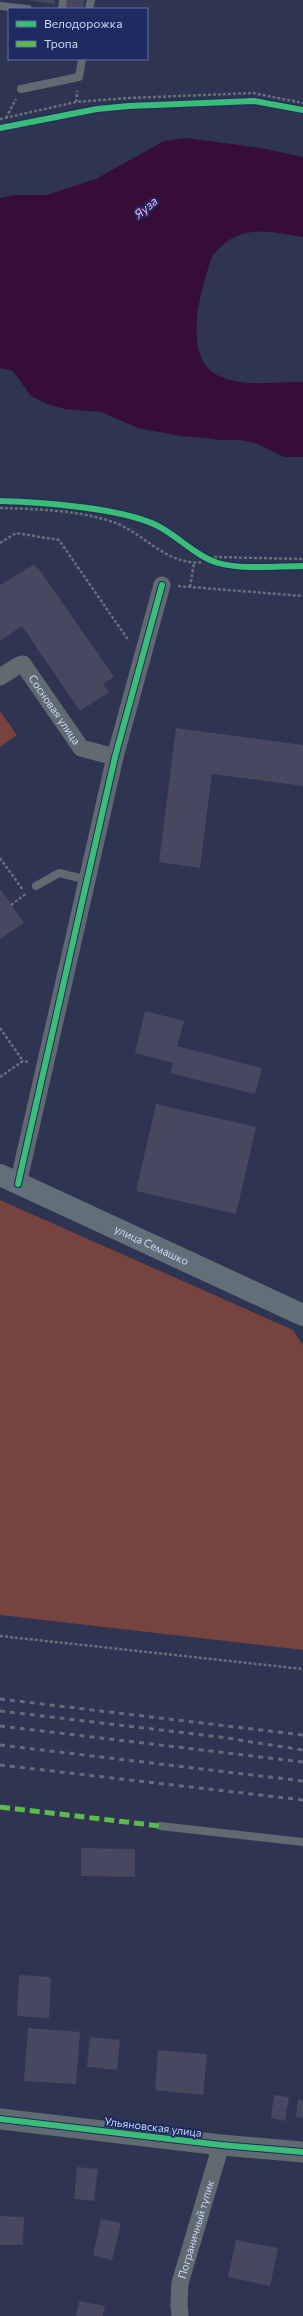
<svg xmlns="http://www.w3.org/2000/svg" width="303" height="2316" font-family="Commissioner,sans-serif">
<rect width="100%" height="100%" fill="#2e3451"/>
<g fill="#77433e">
<polygon points="0,711 17,735 0,747"/>
<polygon points="0,1200 293,1330 303,1345 303,1650 0,1615"/>
</g>
<path fill="#360d37" d="M186,138L261,148L303,157V237C282,234 256,227 237,236C229,239 218,248 213,255C210,260 209,267 207,272C198,300 184,360 219,376C246,388 274,381 303,382V457H284L255,443L240,440H221L181,436L138,428L101,412L65,409L47,404L31,396L13,371L0,368V198L16,195H47L96,179L164,141Z"/>
<g fill="#474860">
<polygon points="29,0 55,0 55,4"/>
<polygon points="67,0 84,0 83,9 66,9"/>
<polygon points="33,565 39,569 114,677 103,684 109,692 80,711 22,626 0,641 0,585"/>
<polygon points="176,728 303,745 303,786 212,774 200,868 159,862"/>
<polygon points="1,890 24,923 0,939 0,891"/>
<polygon points="145,1011 184,1021 177,1046 262,1068 255,1094 170,1073 173,1063 135,1053"/>
<polygon points="156,1104 256,1127 236,1214 136,1191"/>
<polygon points="81,1848 135,1849 135,1877 81,1876"/>
<polygon points="19,1975 51,1977 49,2018 17,2016"/>
<polygon points="28,2028 80,2032 76,2084 24,2081"/>
<polygon points="90,2037 120,2040 117,2070 87,2067"/>
<polygon points="158,2050 207,2054 203,2095 155,2090"/>
<polygon points="274,2095 289,2097 285,2121 271,2118"/>
<polygon points="298,2099 303,2100 303,2118 296,2117"/>
<polygon points="77,2167 98,2169 94,2201 74,2199"/>
<polygon points="0,2216 24,2217 23,2245 0,2245"/>
<polygon points="101,2219 121,2223 112,2260 93,2255"/>
<polygon points="236,2240 278,2248 270,2286 228,2277"/>
<polygon points="79,2301 105,2306 103,2316 76,2316"/>
</g>
<g fill="none" stroke-linecap="round" stroke-linejoin="round">
<g stroke="#68707b" stroke-width="2.5" stroke-dasharray="3 2" stroke-linecap="butt">
<polyline points="76,102 77,91"/>
<polyline points="6,118 16,99"/>
<polyline points="0,119 76,102 129,98 253,93 303,103"/>
<path d="M0,508C35,509 76,510 110,521C142,530 166,567 203,562"/>
<polyline points="0,543 16,533 59,540 129,641"/>
<polyline points="214,557 303,559"/>
<polyline points="178,586 303,596"/>
<polyline points="190,587 194,563"/>
<polyline points="0,858 23,890"/>
<polyline points="11,905 27,893"/>
<polyline points="0,1028 23,1061"/>
<polyline points="0,1077 23,1061 28,1062"/>
<polyline points="0,1636 303,1669"/>
</g>
<g stroke="#606b71" stroke-width="8">
<polyline points="0,6 28,9"/>
<polyline points="62,9 63,0"/>
<polyline points="89,9 91,0"/>
<polyline points="21,89 79,77 82,59"/>
<polyline points="36,886 59,873 88,880"/>
<polyline points="160,1826 303,1842"/>
</g>
<g stroke="#606b71" stroke-width="17">
<path id="s1" d="M0,677L19,665L23,664L81,748L115,757"/>
<polyline points="18,1184 115,757 162,585"/>
<path id="s2" d="M180,2316L179,2305L180,2283L221,2145"/>
</g>
<polyline stroke="#606b71" stroke-width="21" points="0,2119 221,2145 303,2152"/>
<path stroke="#616f78" stroke-width="22" id="s3" d="M0,1175L303,1315"/>
<g stroke="#646c7a" stroke-width="3" stroke-dasharray="5 5" stroke-linecap="butt">
<polyline points="0,1699 303,1735"/>
<polyline points="0,1711 220,1737 303,1750"/>
<polyline points="0,1726 303,1762"/>
<polyline points="0,1745 303,1781"/>
<polyline points="0,1765 303,1800"/>
</g>
<polyline stroke="#5cbc4b" stroke-width="5" stroke-dasharray="10 5" stroke-linecap="butt" points="0,1807 160,1826"/>
<defs>
<g id="cycleway">
<polyline points="0,128 97,109 129,106 254,101 303,110"/>
<path d="M0,501C41,502 120,508 156,525C177,535 195,556 218,563C242,570 278,566 303,566"/>
<polyline points="18,1184 115,757 162,585"/>
<polyline points="0,2119 221,2145 303,2152"/>
</g>
</defs>
<use href="#cycleway" stroke="#1f2b60" stroke-width="8"/>
<use href="#cycleway" stroke="#3abd76" stroke-width="6"/>
</g>
<g text-anchor="middle" stroke-width="4" stroke-linejoin="round" paint-order="stroke">
<g font-size="11" fill="#ccd7f9" stroke="#1f2b60">
<text dy="4" stroke="none"><textPath href="#s1" startOffset="82">Сосновая улица</textPath></text>
<text dy="4" stroke="none"><textPath href="#s3" startOffset="167">улица Семашко</textPath></text>
<text transform="translate(153 2127) rotate(7)" y="4">Ульяновская улица</text>
<text dy="4" stroke="none"><textPath href="#s2" startOffset="89">Пограничный тупик</textPath></text>
</g>
<g font-size="12" font-style="italic" fill="#faaef1" stroke="#1f2b60">
<text transform="translate(146 208) rotate(-40)" y="4">Яуза</text>
</g>
</g>
<rect x="8" y="8" width="140" height="52" fill="#1f2b60" stroke="#64709d"/>
<rect x="16" y="21" width="20" height="6" fill="#3abd76" stroke="#64709d"/>
<text x="44" y="28" font-size="12" fill="#ccd7f9">Велодорожка</text>
<rect x="16" y="41" width="20" height="6" fill="#5cbc4b" stroke="#64709d"/>
<text x="44" y="48" font-size="12" fill="#ccd7f9">Тропа</text>
</svg>
